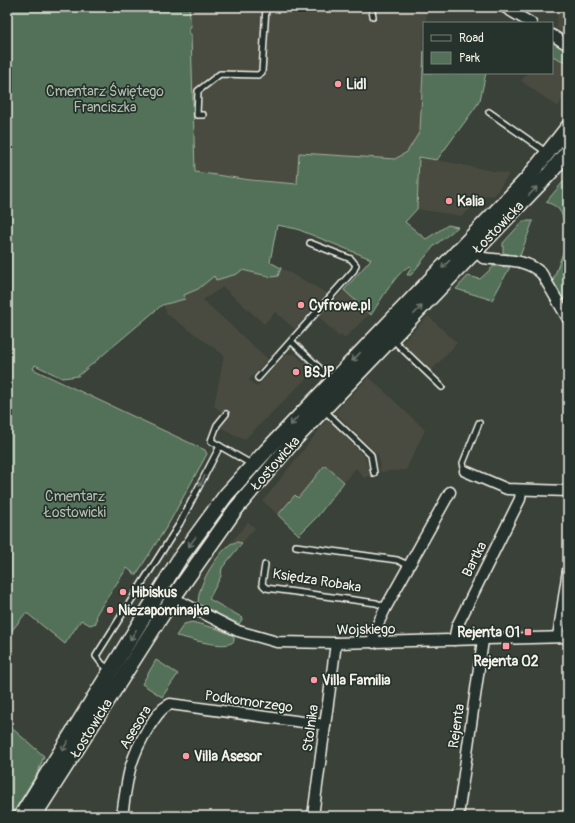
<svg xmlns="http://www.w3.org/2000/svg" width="575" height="823" font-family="Pangolin,sans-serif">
<rect width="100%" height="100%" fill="#3a4138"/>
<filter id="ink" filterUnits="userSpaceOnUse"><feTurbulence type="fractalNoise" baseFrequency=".025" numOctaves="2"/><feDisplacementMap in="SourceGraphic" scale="8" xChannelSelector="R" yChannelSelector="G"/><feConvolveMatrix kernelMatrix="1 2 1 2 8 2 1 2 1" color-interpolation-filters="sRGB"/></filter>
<g filter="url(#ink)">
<g fill="#484b3f">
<polygon points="189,7 426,7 426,23 424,23 420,131 407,152 395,159 299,153 298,184 195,172 189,34 189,27 191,27"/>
<polygon points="558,7 568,7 568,35 557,28"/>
<polygon points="553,55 568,63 568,75 565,81 568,82 568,87 558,107 521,81 527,73 552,73"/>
<polygon points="419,157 437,160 509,174 494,196 487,195 462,216 417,209"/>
<polygon points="281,268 327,293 295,329 275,312 264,324 223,287 203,300 268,359 249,380 257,387 286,354 295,354 314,371 244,440 220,427 228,417 214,406 224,355 167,314 163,305 185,299 184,295 198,289 214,276 242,270 272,277 278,276"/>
<polygon points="344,290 369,314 344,339 341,335 339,337 319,317"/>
<polygon points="428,316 457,343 431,371 401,344"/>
<polygon points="369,377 425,430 406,470 380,472 379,456 335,412"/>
<polygon points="327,420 330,422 364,456 371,475 364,478 356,468 344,482 325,465 298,498 294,496 278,515 263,501"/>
<polygon points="248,522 255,528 242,543 237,542 230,544"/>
</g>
<g fill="#537159" stroke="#a4b1a0">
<path d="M7,7H189L191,27H189V34H191L195,172L251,180L297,184L299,153L395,159L407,152L420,131L424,51V73H486L480,100L475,108L437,160L419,157L417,209L405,222L426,239L448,225L458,227L434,246L411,275H407L411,268L410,266C398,270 379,303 371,315L344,290L371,259L297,229L277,225L270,262L281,268L278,276L272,277L242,270L237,274L216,280L214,276L198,289L184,295L185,299L162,305L78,376L62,378L35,365L33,369L39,372L205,450L207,454L169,523L136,575L127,568L97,613L96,623L90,625L81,620L65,644L28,614H25L7,637Z"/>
<polygon points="552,42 568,52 568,63 552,56"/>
<path d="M568,176V219H563C561,209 555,205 546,202Z"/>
<polygon points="523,221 533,221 520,256 503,253 503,243"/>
<polygon points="568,239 568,312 552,283"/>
<polygon points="494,266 510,267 492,300 456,289 468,276 480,279"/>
<polygon points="325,465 344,482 317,517 299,535 278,515 295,495 298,498"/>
<path d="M237,542L242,543L222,568L221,576L209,599L243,618L239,624L198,604C198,584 214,559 229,545C231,543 234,543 237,542Z"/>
<path d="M192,622L218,629L234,636V641C226,651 189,638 176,636L184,624Z"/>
<polygon points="156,660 178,674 162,697 142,684"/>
<polygon points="7,724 44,756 38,772 11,816 7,816"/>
</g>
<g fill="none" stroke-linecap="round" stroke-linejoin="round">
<defs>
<g id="lane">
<polyline points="371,7 373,16"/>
<polyline points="489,112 546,152"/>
<polyline points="203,115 197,115 198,91 220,74 258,75 262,72 266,7"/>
<polyline points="392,339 442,387"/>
<polyline points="291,341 333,381"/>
<polyline points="258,378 354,270 356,265 351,259 310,243"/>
<polyline points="324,410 371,455 374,473"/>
<polyline points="226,414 217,425 211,441 253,465"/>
<polyline points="465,471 463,463 479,423"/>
<polyline points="296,546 397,560 408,565"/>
<polyline points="265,565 262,584 266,588 376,603 386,607"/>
<polyline points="109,669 102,664 96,656 180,523 220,446"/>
</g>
<g id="street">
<polyline points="504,7 531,23"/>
<polyline points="552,35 568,45"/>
<path d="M475,243L478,253L483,258C504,261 527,258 542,274L568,319"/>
<polyline points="465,471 507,489 568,491"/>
<polyline points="160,590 177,600 238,631 277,642 336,643 568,637"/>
<polyline points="558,637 568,570"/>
<polyline points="454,640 457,626 520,499 521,491"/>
<polyline points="374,643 374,632 386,607 450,492"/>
<path d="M122,816C127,780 129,758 149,727C155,718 160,709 170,704L325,725"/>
<polyline points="313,816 336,643"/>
<polyline points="458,816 483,640"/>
</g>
<g id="secondary">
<polyline points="21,816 180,558 226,495 266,451 527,179 568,127"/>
<polyline points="34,816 173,598 235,510 296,438 550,173 568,151"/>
</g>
</defs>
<use href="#lane" stroke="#f4f1e8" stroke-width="8"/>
<use href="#street" stroke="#f4f1e8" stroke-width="13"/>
<use href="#secondary" stroke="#f4f1e8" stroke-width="17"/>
<use href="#lane" stroke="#26332d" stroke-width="5"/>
<use href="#street" stroke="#26332d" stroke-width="10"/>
<use href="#secondary" stroke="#26332d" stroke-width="14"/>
</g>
<defs><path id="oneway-shaft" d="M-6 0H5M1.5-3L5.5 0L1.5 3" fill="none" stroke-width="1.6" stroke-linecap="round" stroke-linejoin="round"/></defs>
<g stroke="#6e766e">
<use href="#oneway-shaft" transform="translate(533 191) rotate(-46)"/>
<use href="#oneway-shaft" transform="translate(446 264) rotate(134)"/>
<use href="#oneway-shaft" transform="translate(418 310) rotate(-46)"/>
<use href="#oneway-shaft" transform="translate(356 357) rotate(134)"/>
<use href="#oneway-shaft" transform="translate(294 421) rotate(134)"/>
<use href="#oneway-shaft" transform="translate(202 481) rotate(118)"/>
<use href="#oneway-shaft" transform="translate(192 542) rotate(126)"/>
<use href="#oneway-shaft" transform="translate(133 635) rotate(121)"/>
<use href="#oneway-shaft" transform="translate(65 746) rotate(121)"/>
</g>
</g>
<g fill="#ff9aa2" stroke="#26332d" stroke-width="1.5">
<circle cx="338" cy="84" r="4"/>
<circle cx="449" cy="201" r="4"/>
<circle cx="301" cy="305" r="4"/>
<circle cx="296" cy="372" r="4"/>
<circle cx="123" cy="592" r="4"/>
<circle cx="110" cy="610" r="4"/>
<rect x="524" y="628" width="8" height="8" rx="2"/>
<rect x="502" y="642" width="8" height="8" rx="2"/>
<circle cx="314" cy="680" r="4"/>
<circle cx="186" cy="756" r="4"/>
</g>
<g text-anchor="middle" stroke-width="3.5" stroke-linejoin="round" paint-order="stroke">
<g font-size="14" font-weight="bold" fill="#f4f1e8" stroke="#26332d" text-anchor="start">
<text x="346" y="89">Lidl</text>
<text x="457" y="206">Kalia</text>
<text x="309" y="310">Cyfrowe.pl</text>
<text x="304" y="377">BSJP</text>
<text x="131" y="597">Hibiskus</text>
<text x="118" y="615">Niezapominajka</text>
<text x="520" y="637" text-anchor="end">Rejenta 01</text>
<text x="506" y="666" text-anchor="middle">Rejenta 02</text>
<text x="322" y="685">Villa Familia</text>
<text x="194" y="761">Villa Asesor</text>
</g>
<g font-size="14" fill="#b4beaf" stroke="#26332d">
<text x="105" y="96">Cmentarz Świętego<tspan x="105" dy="16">Franciszka</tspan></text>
<text x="75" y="501">Cmentarz<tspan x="75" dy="16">Łostowicki</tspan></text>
</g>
<g font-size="14" fill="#f4f1e8" stroke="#26332d">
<text transform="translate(498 227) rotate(-46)" y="5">Łostowicka</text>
<text transform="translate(275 463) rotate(-49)" y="5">Łostowicka</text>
<text transform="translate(474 559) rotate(-63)" y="5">Bartka</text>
<text transform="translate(317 580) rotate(9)" y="5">Księdza Robaka</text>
<text transform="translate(366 629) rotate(-1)" y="5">Wojskiego</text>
<text transform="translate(249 701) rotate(8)" y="5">Podkomorzego</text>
<text transform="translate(456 726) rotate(-82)" y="5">Rejenta</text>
<text transform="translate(135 727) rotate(-59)" y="5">Asesora</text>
<text transform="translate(91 728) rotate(-58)" y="5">Łostowicka</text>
<text transform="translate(310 728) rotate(-82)" y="5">Stolnika</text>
</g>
</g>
<rect width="575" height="823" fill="none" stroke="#26332d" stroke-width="24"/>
<rect x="12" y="12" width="551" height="799" fill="none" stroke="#f4f1e8" stroke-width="1.5" filter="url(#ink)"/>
<rect x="423" y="22" width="130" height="52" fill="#26332d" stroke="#787f78"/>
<rect x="431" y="35" width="20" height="6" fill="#26332d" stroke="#787f78"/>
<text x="459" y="42" font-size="12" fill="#f4f1e8">Road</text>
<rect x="431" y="52" width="20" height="12" fill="#537159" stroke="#787f78"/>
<text x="459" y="62" font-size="12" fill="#f4f1e8">Park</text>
</svg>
